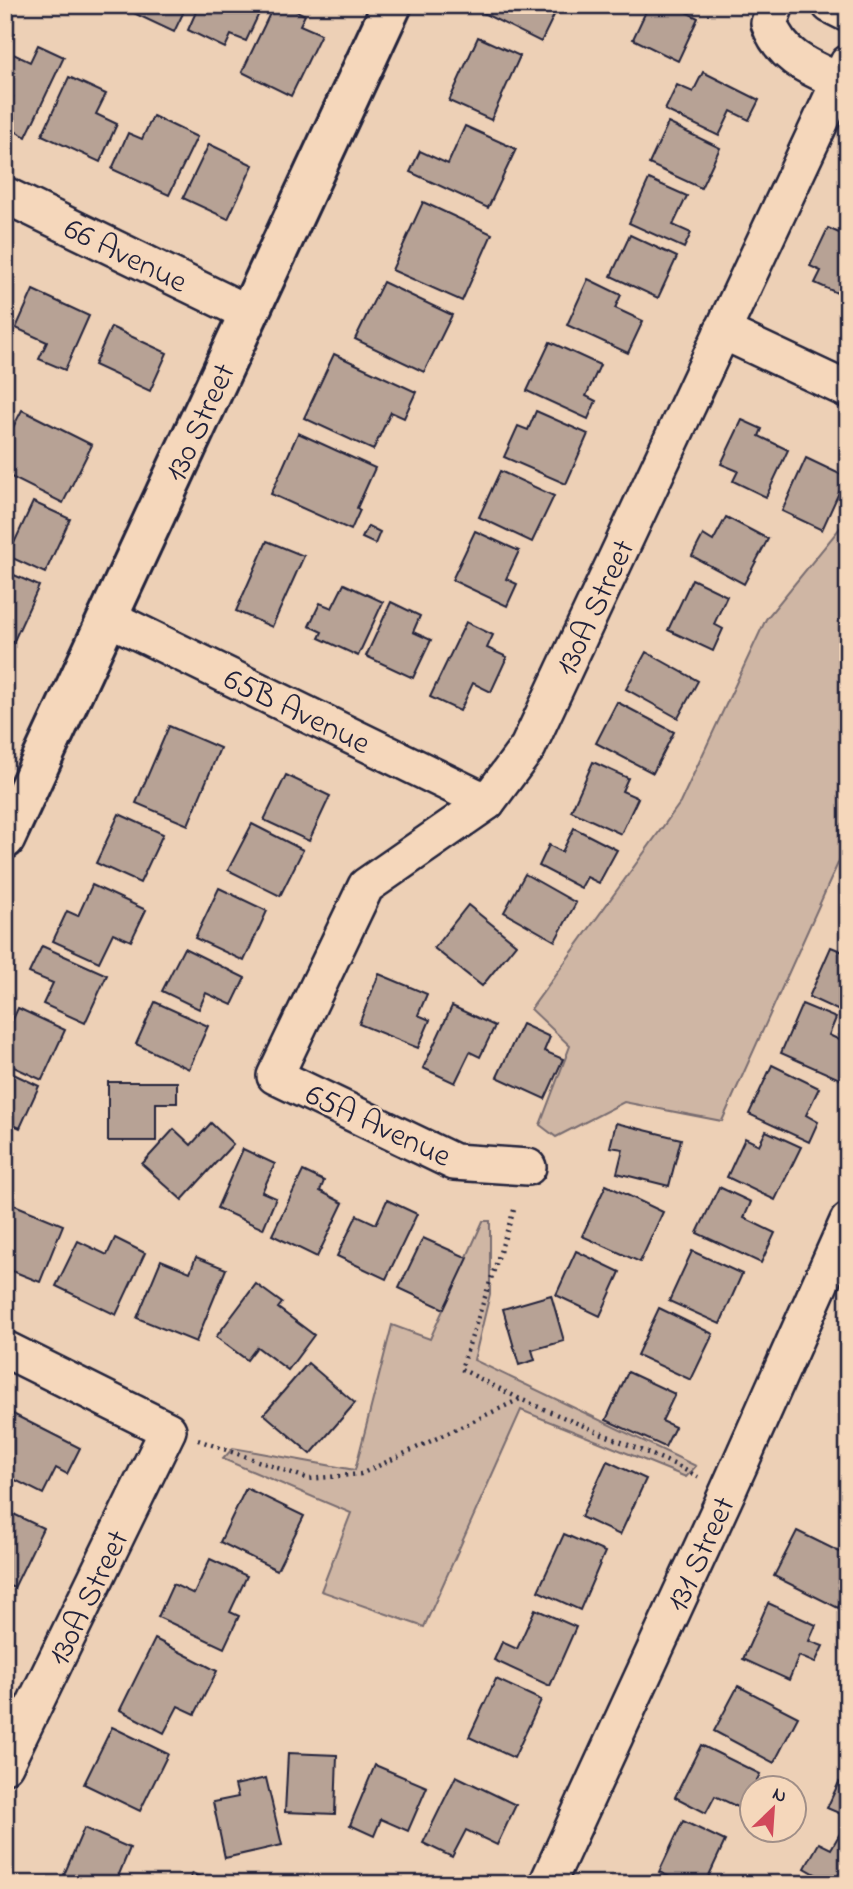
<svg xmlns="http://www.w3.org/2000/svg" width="853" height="1889" font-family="'Indie Flower',sans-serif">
<rect width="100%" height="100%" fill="#edd0b6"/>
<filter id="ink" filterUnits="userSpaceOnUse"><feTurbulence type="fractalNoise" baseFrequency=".0143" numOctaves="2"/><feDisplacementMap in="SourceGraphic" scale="14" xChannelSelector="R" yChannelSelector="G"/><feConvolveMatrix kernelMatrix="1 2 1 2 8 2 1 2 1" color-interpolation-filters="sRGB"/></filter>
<g filter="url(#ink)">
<g fill="#cfb6a4" stroke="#786c70" stroke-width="2">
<polygon points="848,518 848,841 722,1121 624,1102 556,1137 540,1125 570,1046 531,1009 680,803 766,619"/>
<polygon points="483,1221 490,1221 490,1294 474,1360 696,1466 686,1477 521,1410 424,1627 321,1591 351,1513 223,1459 233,1448 355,1470 392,1325 430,1339"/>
</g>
<g fill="#b7a295" stroke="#22223b" stroke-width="2">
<polygon points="124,5 187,5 174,32 123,8"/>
<polygon points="199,5 263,5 246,41 231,35 225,48 188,30"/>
<polygon points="274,5 284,5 305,15 300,25 321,34 291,96 242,72"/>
<polygon points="487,5 559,5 541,42 483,13"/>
<polygon points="649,5 672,5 698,18 678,61 633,39"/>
<polygon points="478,37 520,56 491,120 449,101"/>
<polygon points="38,45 64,57 26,137 5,126 5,112 13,97 5,93 5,50 30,62"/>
<polygon points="703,72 759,100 749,120 731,111 719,136 665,110 677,85 693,92"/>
<polygon points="69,77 106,94 96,114 117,124 100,162 42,135"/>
<polygon points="153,116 197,137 169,195 112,169 128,133 142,139"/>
<polygon points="668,123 720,148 701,188 649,164"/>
<polygon points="465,126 516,149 488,208 410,172 420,151 448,164"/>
<polygon points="209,144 253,165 228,219 183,198"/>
<polygon points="649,179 687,196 673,225 691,233 684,248 629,223"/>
<polygon points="423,202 492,234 462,301 392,270"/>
<polygon points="828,228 848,237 848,298 815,283 821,271 810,266"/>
<polygon points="630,235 677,257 658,298 611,276"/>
<polygon points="588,279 621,295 615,308 643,321 628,353 567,325"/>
<polygon points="383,282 452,315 424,372 355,339"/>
<polygon points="33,290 89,316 65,370 39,359 47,342 16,328"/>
<polygon points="111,327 167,353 150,391 94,365"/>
<polygon points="550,342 600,365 586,396 596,401 588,419 527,391"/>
<polygon points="334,354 416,392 404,418 391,412 373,450 304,418"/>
<polygon points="22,410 92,445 63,503 5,474 5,433 9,435"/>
<polygon points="536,411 588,434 566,484 504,457 518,426 528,430"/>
<polygon points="742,420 762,429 759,436 788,450 766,497 733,481 738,471 721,464"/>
<polygon points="298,433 375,468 357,508 360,510 351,530 271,494"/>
<polygon points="806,458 846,477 822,530 782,511"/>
<polygon points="500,471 554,496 532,542 479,517"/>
<polygon points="33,502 70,519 45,573 8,556"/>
<polygon points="726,517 768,539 744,584 692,556 703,535 713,541"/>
<polygon points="368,526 380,532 375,544 362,538"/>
<polygon points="475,531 519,551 506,579 517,584 507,606 452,580"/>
<polygon points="267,541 304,556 272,627 236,611"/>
<polygon points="5,571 39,586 13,643 5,639"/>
<polygon points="692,579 727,596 714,624 723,629 713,651 668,630"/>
<polygon points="344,584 383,602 358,656 319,638 322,632 309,626 320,603 332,608"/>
<polygon points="391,602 420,616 413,632 431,640 413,678 366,656"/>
<polygon points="466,622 493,635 487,648 507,657 491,692 473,683 460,711 430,697"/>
<polygon points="646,652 698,681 678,718 626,689"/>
<polygon points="617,702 674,732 653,773 596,743"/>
<polygon points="169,726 220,748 188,825 136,803"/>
<polygon points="593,762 628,778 622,791 638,798 621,834 571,811"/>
<polygon points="286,775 330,796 309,841 264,820"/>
<polygon points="119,814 163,834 140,883 96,863"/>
<polygon points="252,824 303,850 280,896 228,870"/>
<polygon points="574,828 617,850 599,883 587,877 581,888 539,866 549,845 562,852"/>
<polygon points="525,874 576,903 555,941 504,912"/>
<polygon points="92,885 146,910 131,941 113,933 99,962 53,941 67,911 78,916"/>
<polygon points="219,888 267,911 244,961 195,938"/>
<polygon points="468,905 516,944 482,986 434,948"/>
<polygon points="42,946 107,975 85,1023 43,1004 53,983 29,973"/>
<polygon points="831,947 848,954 848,1015 809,997"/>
<polygon points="184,948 245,978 232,1005 206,993 199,1009 162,991"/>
<polygon points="379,974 427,994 418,1015 430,1020 418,1048 359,1024"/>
<polygon points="155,1002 208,1026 189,1069 136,1044"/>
<polygon points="802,1004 836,1018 829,1035 848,1044 848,1072 844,1081 781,1053"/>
<polygon points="452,1006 495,1026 480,1057 470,1052 455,1083 423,1068"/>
<polygon points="18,1008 65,1030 42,1080 5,1063 5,1037"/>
<polygon points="522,1024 550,1037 544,1051 563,1059 545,1099 497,1077"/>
<polygon points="772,1065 819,1088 806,1115 818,1122 809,1142 749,1114"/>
<polygon points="5,1070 39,1086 20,1128 5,1121"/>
<polygon points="108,1082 177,1082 177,1103 156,1103 156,1141 108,1141"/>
<polygon points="211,1123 233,1144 182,1200 142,1164 174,1129 191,1145"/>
<polygon points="616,1123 681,1139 669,1186 617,1173 623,1149 610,1147"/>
<polygon points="766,1131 801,1147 775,1200 727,1177 745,1138 759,1145"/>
<polygon points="243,1149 275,1164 262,1192 276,1198 263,1229 217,1208"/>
<polygon points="303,1171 324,1181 320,1191 343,1203 317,1257 272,1235"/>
<polygon points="606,1185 663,1212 640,1262 582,1236"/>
<polygon points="719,1187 751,1202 744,1218 775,1233 761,1263 697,1233"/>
<polygon points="387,1200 417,1214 386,1279 337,1256 357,1215 376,1224"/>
<polygon points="5,1201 63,1225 40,1282 5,1268"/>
<polygon points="115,1238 145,1253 116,1315 56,1286 78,1241 107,1255"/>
<polygon points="423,1238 468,1258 444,1309 399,1288"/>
<polygon points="576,1251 620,1272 600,1316 556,1295"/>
<polygon points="692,1251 742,1274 720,1324 669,1301"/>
<polygon points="196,1257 226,1269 196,1342 137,1318 161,1260 190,1272"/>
<polygon points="256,1284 282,1303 278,1308 314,1335 288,1370 257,1347 247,1360 216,1337"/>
<polygon points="551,1295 564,1341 532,1350 535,1360 519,1365 503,1309"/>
<polygon points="659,1308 713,1334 691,1380 637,1355"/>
<polygon points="308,1363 355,1403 311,1454 264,1414"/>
<polygon points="628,1372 675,1394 662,1421 675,1427 665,1447 606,1420"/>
<polygon points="11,1413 80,1448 67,1474 56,1468 43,1494 5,1475 5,1424"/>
<polygon points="607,1461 646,1479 620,1535 581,1517"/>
<polygon points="246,1488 304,1516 277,1570 220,1542"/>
<polygon points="5,1510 43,1528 14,1588 5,1584"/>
<polygon points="797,1531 848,1556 848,1587 838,1608 774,1576"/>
<polygon points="564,1534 605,1552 580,1610 538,1591"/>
<polygon points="210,1559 247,1576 230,1612 239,1616 224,1648 158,1617 173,1584 194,1594"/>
<polygon points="768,1603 816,1625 809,1641 823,1646 815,1663 799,1656 789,1680 743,1659"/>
<polygon points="535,1609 576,1627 550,1686 494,1660 502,1642 517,1649"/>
<polygon points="155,1639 217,1671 195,1714 178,1706 164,1733 120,1710"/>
<polygon points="496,1679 541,1700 514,1758 469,1737"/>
<polygon points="738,1686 798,1717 774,1763 714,1731"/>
<polygon points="112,1727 168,1754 140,1811 84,1784"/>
<polygon points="701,1745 760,1774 742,1809 715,1796 706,1813 675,1797"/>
<polygon points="288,1753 337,1755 335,1814 285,1812"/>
<polygon points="375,1765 427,1787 408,1831 381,1819 374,1836 350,1825"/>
<polygon points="456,1776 516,1805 497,1845 466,1830 452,1857 423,1843"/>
<polygon points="266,1778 282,1845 225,1858 213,1802 238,1797 235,1785"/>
<polygon points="839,1782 848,1786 848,1817 827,1808"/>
<polygon points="683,1821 725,1841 705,1884 685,1884 659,1872"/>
<polygon points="845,1825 848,1827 848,1884 833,1884 805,1868 819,1843 831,1849"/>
<polygon points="84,1828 130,1848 115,1884 60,1884"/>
<polygon points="192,1873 215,1884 188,1884"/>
</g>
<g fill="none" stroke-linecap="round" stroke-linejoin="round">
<defs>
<g id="street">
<path d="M776,5L769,23C782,60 814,69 848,85"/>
<polyline points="830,5 848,14"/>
<path id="s1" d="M5,195L248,313"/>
<polyline points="722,331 848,390"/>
<path id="s2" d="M109,618L487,802"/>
<path id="s3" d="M528,1167L454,1162L275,1076L366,886L487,802L528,747L848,63"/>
<polyline points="5,1349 168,1430 5,1765"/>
<path id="s4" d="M547,1884L727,1493L848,1221"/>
</g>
<g id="secondary">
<path id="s5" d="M5,839L392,5"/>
</g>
</defs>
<use href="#street" stroke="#22223b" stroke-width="40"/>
<use href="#secondary" stroke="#22223b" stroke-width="44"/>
<g stroke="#22223b" stroke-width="4.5" stroke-dasharray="2 5" stroke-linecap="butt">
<polyline points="514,1210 461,1369 520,1399 676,1465 698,1477"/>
<polyline points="198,1440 309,1479 361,1474 520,1399"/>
</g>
<use href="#street" stroke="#f5d7bb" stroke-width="35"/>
<use href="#secondary" stroke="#f5d7bb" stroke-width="38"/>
</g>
</g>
<g text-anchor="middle" stroke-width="5" stroke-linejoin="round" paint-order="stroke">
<g font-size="32" fill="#22223b" stroke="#f5d7bb">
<text dy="11" stroke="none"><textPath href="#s1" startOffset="135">66 Avenue</textPath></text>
<text dy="11" stroke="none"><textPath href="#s5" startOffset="460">130 Street</textPath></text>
<text dy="11" stroke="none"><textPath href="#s3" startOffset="854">130A Street</textPath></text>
<text dy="11" stroke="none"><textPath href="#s2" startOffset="210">65B Avenue</textPath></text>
<text transform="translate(379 1124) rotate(25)" y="11">65A Avenue</text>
<text dy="11" stroke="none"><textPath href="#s4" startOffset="364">131 Street</textPath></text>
<text transform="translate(87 1597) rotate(-64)" y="11">130A Street</text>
</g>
</g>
<rect width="853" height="1889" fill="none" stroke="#f5d7bb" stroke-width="28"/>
<rect x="14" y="14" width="825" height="1861" fill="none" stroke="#22223b" stroke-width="2.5" filter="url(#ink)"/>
<g transform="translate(773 1809) rotate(25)"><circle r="33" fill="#f5d7bb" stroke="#a18f88" stroke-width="2"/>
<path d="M0-5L12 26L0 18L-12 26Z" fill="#d1495b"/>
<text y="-10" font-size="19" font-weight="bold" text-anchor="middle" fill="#22223b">N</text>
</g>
</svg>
